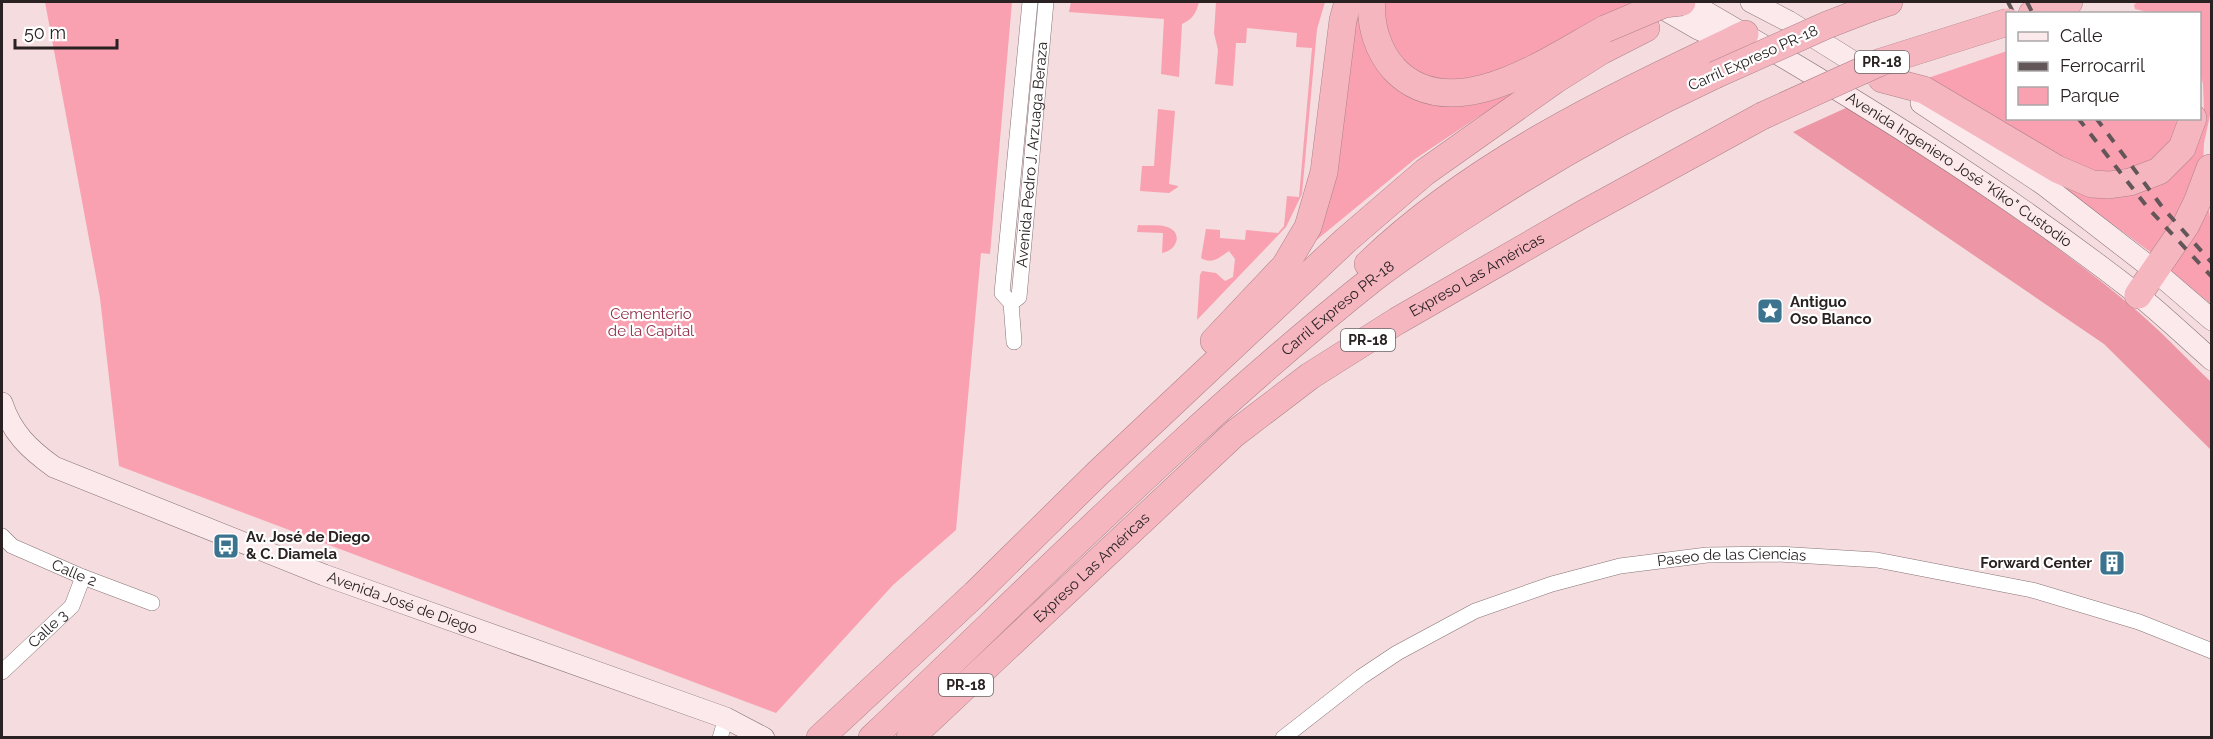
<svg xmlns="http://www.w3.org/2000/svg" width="2213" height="739" font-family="Raleway,sans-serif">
<rect width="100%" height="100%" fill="#f4dcdf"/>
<g fill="#f9a1b0">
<polygon points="45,2 1012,2 990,254 981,253 956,530 893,585 776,713 119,466 100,298"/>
<path d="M1071,2H1199C1196,13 1193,19 1182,24L1179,77L1161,74L1164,19L1069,12Z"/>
<path d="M1216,2H1325L1317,29L1302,194L1286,227L1197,320L1200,275L1202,271L1216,273L1225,281L1233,277L1235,259L1229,251C1220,257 1212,265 1201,258L1206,229L1220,230V238L1245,240L1246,230L1278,233L1284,226L1287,196L1299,197L1312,48L1296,47L1297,33L1247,28L1246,43H1236L1233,86L1215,84L1218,50L1214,33Z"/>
<polygon points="1352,2 1399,81 1512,87 1515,92 1513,96 1478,117 1415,159 1314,242"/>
<polygon points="1381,2 1634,2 1529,64 1451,84 1410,69 1389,46"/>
<polygon points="2137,2 2211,2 2212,106 2204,143 2203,165 2196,194 2153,254 2066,190 2069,185 2117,197 2204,111 2203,84 2200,72 2200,14 2151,13 2135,9 2134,5"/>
<polygon points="2007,51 2008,118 2185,119 2158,163 2090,177 1925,79"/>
<polygon points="1158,109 1175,111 1169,184 1178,186 1178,187 1169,193 1140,191 1142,166 1154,166"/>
<polygon points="2205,209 2209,211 2212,231 2211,304 2167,268"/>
<path d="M1138,225C1146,226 1159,224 1167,227C1183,232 1178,250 1162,253L1163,233L1137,232Z"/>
</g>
<path fill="#ed96a5" d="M1848,107C1943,169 2041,231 2129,304C2158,328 2184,356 2211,382V450L2104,344L1793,132Z"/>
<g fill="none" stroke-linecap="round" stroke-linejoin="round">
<defs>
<g id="street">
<path id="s1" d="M1011,303L1019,297L1046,2"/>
<polyline points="1014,342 1011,303 1002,293 1030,2"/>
<path id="s2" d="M2,536L12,546L83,577L152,603"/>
<path id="s3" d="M2,672L72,606L83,577"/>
<polyline points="720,738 726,718"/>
<path id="s4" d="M1283,738L1361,677L1397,653L1475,611L1552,584L1620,566L1707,555L1777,554L1877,560L2032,590L2139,622L2212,651"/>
</g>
<g id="secondary">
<polyline points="1651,2 1698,29 1738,47"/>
<path id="s5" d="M1689,2C1843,91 1996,184 2137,294C2163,315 2187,338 2212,360"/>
<polyline points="1751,2 1788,21 1876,76"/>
<polyline points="1921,103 2044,185 2155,271 2212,320"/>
<path id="s6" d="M2,403C12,433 29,449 54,467L324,575L726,718L764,738"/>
</g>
<g id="highway">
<path d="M1372,2C1370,26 1378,51 1394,69C1452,130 1549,59 1605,29"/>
<polyline points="1871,8 1889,2"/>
<polyline points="2032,14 2069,2"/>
<polyline points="1882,79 1924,90 2057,169 2092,184 2109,185 2130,182 2159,171 2182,148 2193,118"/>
<path d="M1368,264C1475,161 1613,97 1745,34"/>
<polyline points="2138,295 2186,225 2198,200 2210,168"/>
<polyline points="1214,341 1285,266 1308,227 1324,172 1343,20 1348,2"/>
<polyline points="820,738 975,594 1097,474 1346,240 1425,172 1555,80 1601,51 1646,28"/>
<path id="s7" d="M872,738C1037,582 1197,418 1375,277C1407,253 1440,231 1473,210C1551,159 1631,114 1715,75"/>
<path id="s8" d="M910,738L1234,434L1310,376L1397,321L1583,214L1762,116"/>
</g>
</defs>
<use href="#street" stroke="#887376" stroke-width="16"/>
<use href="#secondary" stroke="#887376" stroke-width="22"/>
<use href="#highway" stroke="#ae8289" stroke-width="28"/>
<use href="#street" stroke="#fff" stroke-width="15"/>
<use href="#secondary" stroke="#fce9ec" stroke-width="21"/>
<use href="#highway" stroke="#f5b6c0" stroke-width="27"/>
<g stroke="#635658" stroke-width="4" stroke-dasharray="10 10" stroke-linecap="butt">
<polyline points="2008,2 2014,14"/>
<polyline points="2027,2 2033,14"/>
<polyline points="2078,118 2148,208 2212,277"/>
<polyline points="2096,118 2163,208 2212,263"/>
</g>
<defs>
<g id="highway-bridge">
<polyline points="1605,29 1664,4 1682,2"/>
<polyline points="1715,75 1827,25 1871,8"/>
<polyline points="1762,116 1881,62 2008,22"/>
</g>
</defs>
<use href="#highway-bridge" stroke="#ae8289" stroke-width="28" stroke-linecap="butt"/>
<use href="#highway-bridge" stroke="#f5b6c0" stroke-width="27"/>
</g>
<defs>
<symbol id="sight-square" viewBox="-11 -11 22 22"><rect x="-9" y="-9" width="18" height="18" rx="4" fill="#3c748f" stroke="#fff"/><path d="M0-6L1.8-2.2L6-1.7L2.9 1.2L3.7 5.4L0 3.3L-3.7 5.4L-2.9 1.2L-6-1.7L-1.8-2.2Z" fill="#fff"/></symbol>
<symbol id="bus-square" viewBox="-11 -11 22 22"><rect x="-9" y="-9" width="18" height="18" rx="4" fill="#3c748f" stroke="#fff"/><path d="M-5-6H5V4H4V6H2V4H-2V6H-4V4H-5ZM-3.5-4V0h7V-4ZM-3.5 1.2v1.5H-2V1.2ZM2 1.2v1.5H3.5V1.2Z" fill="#fff"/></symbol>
<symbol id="building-square" viewBox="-11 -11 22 22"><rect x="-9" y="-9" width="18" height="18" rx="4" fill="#3c748f" stroke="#fff"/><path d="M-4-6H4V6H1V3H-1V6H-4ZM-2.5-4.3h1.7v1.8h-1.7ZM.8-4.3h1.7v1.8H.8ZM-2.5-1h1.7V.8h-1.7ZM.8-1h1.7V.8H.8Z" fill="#fff"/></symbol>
</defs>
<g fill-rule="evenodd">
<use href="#sight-square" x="1755" y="296" width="30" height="30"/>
<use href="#bus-square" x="211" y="531" width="30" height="30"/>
<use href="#building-square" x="2097" y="548" width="30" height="30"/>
</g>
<g text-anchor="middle" stroke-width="4.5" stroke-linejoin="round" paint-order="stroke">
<g fill="#fff" stroke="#696464" stroke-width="1.5">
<rect x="1855" y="51" width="54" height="22" rx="4.5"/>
<rect x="1341" y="329" width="54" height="22" rx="4.5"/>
<rect x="939" y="674" width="54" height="22" rx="4.5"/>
</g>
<g font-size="14" font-weight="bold" fill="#292122">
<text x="1882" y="67">PR-18</text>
<text x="1368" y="345">PR-18</text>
<text x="966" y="690">PR-18</text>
</g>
<g font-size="15" fill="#292122" stroke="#fff">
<text transform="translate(1753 58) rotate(-24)" y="5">Carril Expreso PR-18</text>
<text dy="5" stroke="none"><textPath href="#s1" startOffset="153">Avenida Pedro J. Arzuaga Beraza</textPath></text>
<text dy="5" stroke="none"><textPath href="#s5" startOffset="318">Avenida Ingeniero José "Kiko" Custodio</textPath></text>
<text dy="5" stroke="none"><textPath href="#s8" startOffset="735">Expreso Las Américas</textPath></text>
<text dy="5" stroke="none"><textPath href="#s7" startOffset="634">Carril Expreso PR-18</textPath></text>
<text dy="5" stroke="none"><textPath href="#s4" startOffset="495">Paseo de las Ciencias</textPath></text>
<text dy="5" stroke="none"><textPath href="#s8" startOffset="249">Expreso Las Américas</textPath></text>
<text dy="5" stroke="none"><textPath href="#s2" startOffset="82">Calle 2</textPath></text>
<text dy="5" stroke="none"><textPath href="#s6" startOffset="458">Avenida José de Diego</textPath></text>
<text dy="5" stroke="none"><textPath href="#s3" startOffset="63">Calle 3</textPath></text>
</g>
<g font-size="15" font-weight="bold" fill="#292122" stroke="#fff" text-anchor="start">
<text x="1790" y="307">Antiguo<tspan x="1790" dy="17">Oso Blanco</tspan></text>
<text x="246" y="542">Av. José de Diego<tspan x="246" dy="17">&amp; C. Diamela</tspan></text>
<text x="2092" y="568" text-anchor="end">Forward Center</text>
</g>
<g font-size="15" fill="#902b46" stroke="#fff">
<text x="651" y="319">Cementerio<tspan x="651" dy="17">de la Capital</tspan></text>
</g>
</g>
<rect width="2213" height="739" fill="none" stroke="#292122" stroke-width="6"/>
<rect x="2006" y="12" width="195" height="108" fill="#ffffff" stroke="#a9a6a7" stroke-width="1.5"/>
<rect x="2018" y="32" width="30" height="9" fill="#fce9ec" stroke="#a9a6a7" stroke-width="1.5"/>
<text x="2060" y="42" font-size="18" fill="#292122">Calle</text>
<rect x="2018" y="62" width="30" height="9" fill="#635658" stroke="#a9a6a7" stroke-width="1.5"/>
<text x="2060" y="72" font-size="18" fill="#292122">Ferrocarril</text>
<rect x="2018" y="87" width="30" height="18" fill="#f9a1b0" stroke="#a9a6a7" stroke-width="1.5"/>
<text x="2060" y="102" font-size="18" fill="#292122">Parque</text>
<path d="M15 39v9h102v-9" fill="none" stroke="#292122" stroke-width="3"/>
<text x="24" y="39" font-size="18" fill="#292122" stroke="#ffffff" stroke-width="4.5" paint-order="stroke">50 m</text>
</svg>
